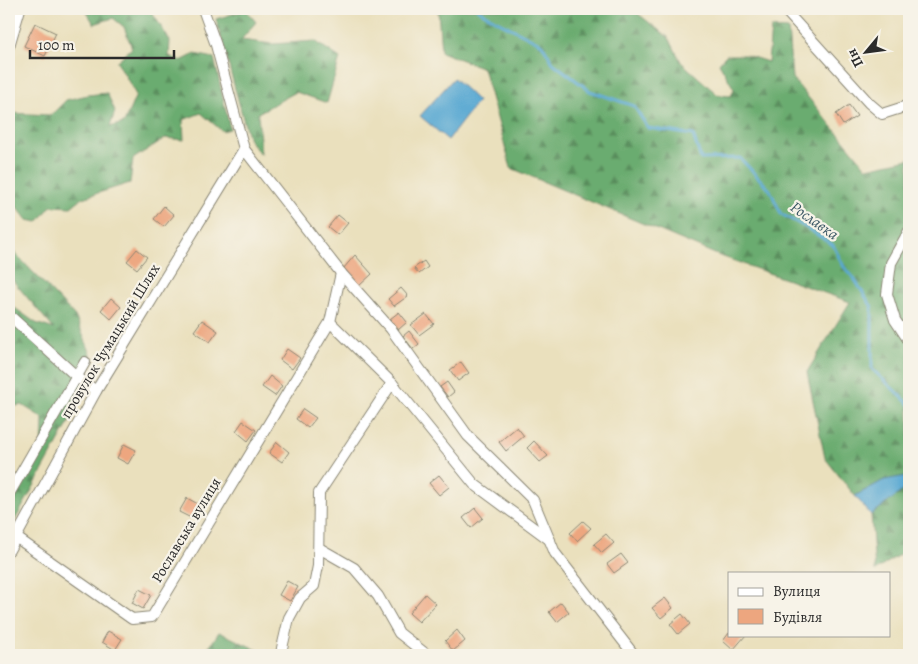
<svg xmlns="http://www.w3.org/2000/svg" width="918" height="664" font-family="Alegreya,serif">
<defs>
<pattern id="forest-firs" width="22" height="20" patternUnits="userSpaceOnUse" patternTransform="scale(1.25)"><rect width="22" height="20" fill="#6bac70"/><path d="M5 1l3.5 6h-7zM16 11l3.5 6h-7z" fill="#588c5c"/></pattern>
</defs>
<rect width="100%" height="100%" fill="#f7f3e8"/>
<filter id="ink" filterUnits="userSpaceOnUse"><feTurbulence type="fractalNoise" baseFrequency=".02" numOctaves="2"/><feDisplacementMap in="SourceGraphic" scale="10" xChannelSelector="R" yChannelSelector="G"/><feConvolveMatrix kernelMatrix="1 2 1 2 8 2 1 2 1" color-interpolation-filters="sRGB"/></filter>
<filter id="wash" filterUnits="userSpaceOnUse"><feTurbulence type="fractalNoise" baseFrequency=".0096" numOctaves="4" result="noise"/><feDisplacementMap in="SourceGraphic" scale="20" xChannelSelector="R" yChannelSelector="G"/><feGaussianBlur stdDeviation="1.12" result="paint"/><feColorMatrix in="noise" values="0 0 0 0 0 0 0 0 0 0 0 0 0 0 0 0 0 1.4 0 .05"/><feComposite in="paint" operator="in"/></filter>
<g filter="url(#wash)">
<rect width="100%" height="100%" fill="#eae0bd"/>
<g fill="url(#forest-firs)" stroke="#4b6c4e">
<polygon points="85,9 150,9 170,41 169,56 181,61 195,54 214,58 230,129 222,131 201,113 183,120 184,140 165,138 133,159 130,183 82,198 71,207 51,206 38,222 27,220 17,207 9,209 9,113 51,115 66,100 88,95 107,93 115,111 110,127 124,123 136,95 117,61 132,48 124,27 113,18 94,24"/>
<polygon points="438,9 632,9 669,38 681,62 718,95 731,96 734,89 719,63 726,55 746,55 768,62 771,28 788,29 792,78 867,168 909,159 909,548 875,571 871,515 904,490 884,480 855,496 825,458 807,372 850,302 715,254 511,168 483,68 441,52"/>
<polygon points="246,10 256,22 241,40 273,44 315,41 340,58 327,103 296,92 258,113 261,155 249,140 216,19"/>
<polygon points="9,247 75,316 91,354 86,392 9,531 9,501 42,448 43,418 22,405 9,407 9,304 36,323 54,329 9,276"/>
<polygon points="219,632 268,655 204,655"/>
</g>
<g fill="#59a8d2" stroke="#426a7e">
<polygon points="454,78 478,101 448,140 420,116"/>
<polygon points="906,476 905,489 871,515 855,496 884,480"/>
</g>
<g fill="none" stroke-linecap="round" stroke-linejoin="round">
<polyline stroke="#59a8d2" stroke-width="3" points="477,9 495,20 542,44 553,63 590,91 634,106 648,128 693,135 701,159 740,158 770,190 781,214 805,227 833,245 844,267 853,277 872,307 872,369 909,404"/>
</g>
<g id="blocks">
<g fill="#eda67f">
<polygon points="35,23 56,33 45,56 24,46"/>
<polygon points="849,105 857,116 843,125 836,114"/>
<polygon points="164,206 174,215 164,227 154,219"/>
<polygon points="338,215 348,223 338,235 328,227"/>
<polygon points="137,249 147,257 137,269 127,261"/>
<polygon points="355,255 372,274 359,286 343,269"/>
<polygon points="424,261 428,267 419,274 414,268"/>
<polygon points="401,288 408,296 394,306 388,299"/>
<polygon points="111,298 121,307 111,319 101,310"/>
<polygon points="399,312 407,322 398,330 390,319"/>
<polygon points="426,314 434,324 419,335 411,325"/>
<polygon points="202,320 218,331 210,342 194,331"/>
<polygon points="409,331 419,344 413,349 403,336"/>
<polygon points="287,349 300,358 292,369 280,360"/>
<polygon points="461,362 469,373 458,381 450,370"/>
<polygon points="270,376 282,386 275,396 262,387"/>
<polygon points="447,382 454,392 448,397 440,387"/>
<polygon points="303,409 316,418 308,428 296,419"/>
<polygon points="243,421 256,430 248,441 236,431"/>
<polygon points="517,427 524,436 506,451 499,442"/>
<polygon points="534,441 548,456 540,462 527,448"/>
<polygon points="277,442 289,452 282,462 269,453"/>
<polygon points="124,444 136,450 128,464 117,458"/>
<polygon points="439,475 449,487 439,495 429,483"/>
<polygon points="187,498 198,504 191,518 179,512"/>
<polygon points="475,508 483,518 471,528 463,518"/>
<polygon points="583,521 591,528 577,541 570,533"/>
<polygon points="606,534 614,543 602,553 594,544"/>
<polygon points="621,554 628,563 614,573 607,564"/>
<polygon points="287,581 298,587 290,601 279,595"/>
<polygon points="139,589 151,595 143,609 132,603"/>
<polygon points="425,594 436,604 419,622 409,613"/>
<polygon points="665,598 673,608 661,618 652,608"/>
<polygon points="561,602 569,612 557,622 549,612"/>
<polygon points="682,614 690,624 678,634 670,624"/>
<polygon points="457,630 465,641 453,651 445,641"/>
<polygon points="108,631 122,639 115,650 102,642"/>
<polygon points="729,633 729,635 746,635 733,650 723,641"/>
</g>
</g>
</g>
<g filter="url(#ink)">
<use href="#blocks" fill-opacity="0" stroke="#8a8674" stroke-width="1"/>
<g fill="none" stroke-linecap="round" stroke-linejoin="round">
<defs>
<g id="minor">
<polyline points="9,9 18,14"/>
<polyline points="203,9 216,45 244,149 341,273 391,329 468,436 533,500 555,553 634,655"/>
<polyline points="784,9 869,103 882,114 907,106 909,107"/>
<polyline points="9,46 20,9"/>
<polyline points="909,231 891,263 887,294 895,320 909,341"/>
<polyline points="9,315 76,376 96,391"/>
<polyline points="330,322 392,383 474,484 550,540"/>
<polyline points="9,494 85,362"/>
<polyline points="17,538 132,619 152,617 330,322 341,273"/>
<polyline points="319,548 354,568 378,596 399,633 427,655"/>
<polyline points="9,550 96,391 244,149"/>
<polyline points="281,655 282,648 289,618 300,598 314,586 318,566 319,493 392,383"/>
</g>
</defs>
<use href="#minor" stroke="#8a8674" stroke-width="12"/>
<use href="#minor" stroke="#fff" stroke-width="10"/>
</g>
</g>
<g text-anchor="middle" stroke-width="4.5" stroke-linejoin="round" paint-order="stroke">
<g font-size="15" fill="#2b2b2b" stroke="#f7f3e8">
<text transform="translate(110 341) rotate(-59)" y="5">провулок Чумацький Шлях</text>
<text transform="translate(186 530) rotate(-59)" y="5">Рославська вулиця</text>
</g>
<g font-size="16" font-style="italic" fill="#3b5765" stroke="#f7f3e8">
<text transform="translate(815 220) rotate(35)" y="6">Рославка</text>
</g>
</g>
<rect width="918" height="664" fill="none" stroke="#f7f3e8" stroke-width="30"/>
<rect x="728" y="572" width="162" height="65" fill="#f7f3e8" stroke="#a5a39c"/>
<rect x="738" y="588" width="25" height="8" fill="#ffffff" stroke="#a5a39c"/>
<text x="773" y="596" font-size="15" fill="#2b2b2b">Вулиця</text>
<rect x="738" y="609" width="25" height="15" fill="#eda67f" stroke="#a5a39c"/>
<text x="773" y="622" font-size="15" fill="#2b2b2b">Будівля</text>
<g transform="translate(866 52) rotate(241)" stroke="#f7f3e8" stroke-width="4" paint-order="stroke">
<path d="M0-4L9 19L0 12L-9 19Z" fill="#2b2b2b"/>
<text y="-8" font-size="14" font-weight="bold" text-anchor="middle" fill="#2b2b2b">Пн</text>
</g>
<path d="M30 50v8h144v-8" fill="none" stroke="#2b2b2b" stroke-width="2.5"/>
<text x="38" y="50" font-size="15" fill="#2b2b2b" stroke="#f7f3e8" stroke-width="4" paint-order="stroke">100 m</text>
</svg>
